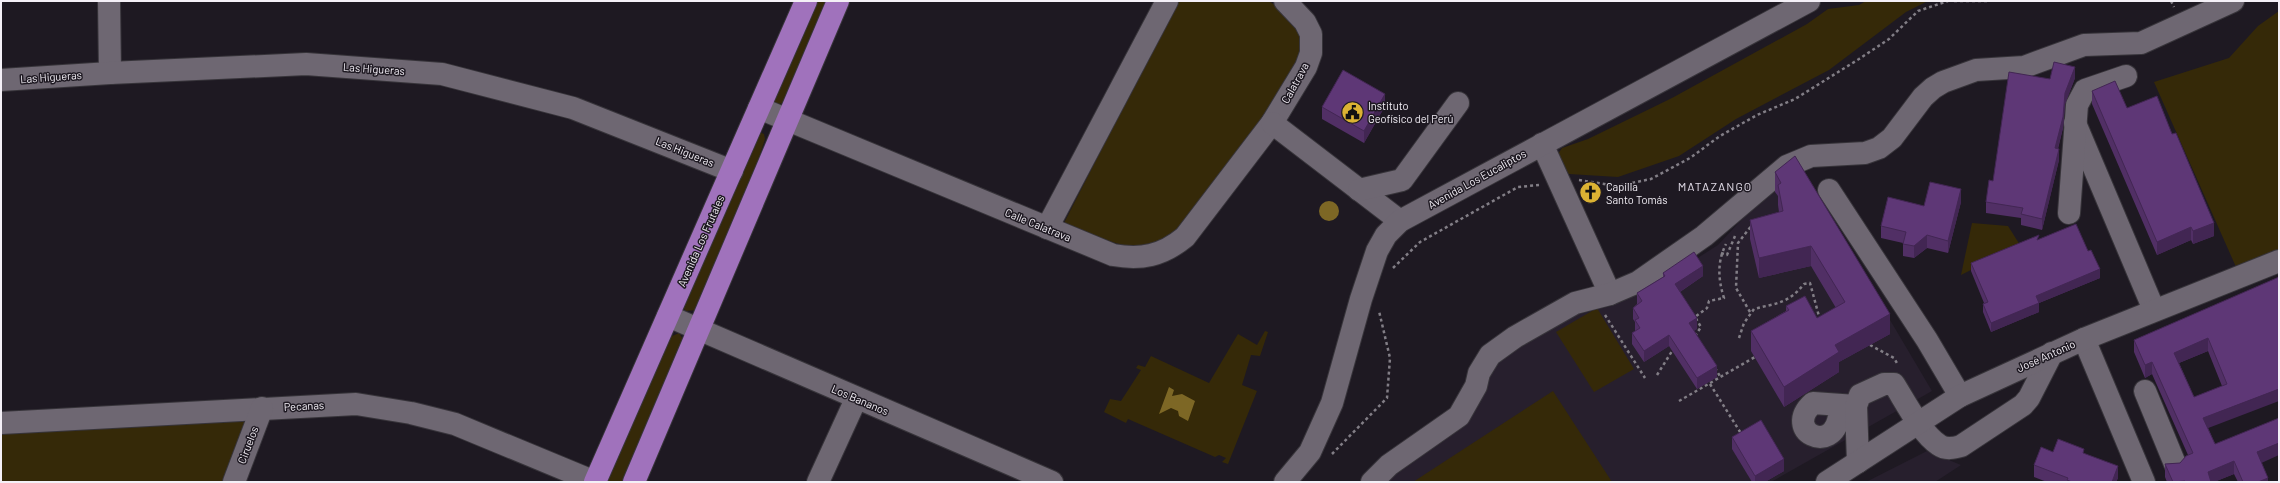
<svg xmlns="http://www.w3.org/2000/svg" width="2280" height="483" font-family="Barlow,sans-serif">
<rect width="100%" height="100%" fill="#1e1922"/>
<g fill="#271f2d">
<polygon points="1799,166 1932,391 1771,482 1378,482 1406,457 1507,349 1587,302 1663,280 1718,245 1760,200"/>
<polygon points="1927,451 1961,465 1935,482 1866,482"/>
</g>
<g fill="#352908">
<polygon points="810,1 828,1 783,103 774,105 767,99"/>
<polygon points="1177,1 1269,1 1283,11 1302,34 1301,53 1296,73 1167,246 1136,249 1062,227"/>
<polygon points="1866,1 1928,1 1906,12 1829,70 1736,119 1679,156 1618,177 1569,174 1564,171 1558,154 1562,148 1588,139 1672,98 1807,24 1828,9 1859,5"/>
<polygon points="2279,11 2279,250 2236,267 2154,82 2229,58 2258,26"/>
<polygon points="757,131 764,134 765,139 752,179 696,310 686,311 681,306"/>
<polygon points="1972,223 2008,226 2020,245 1961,275"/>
<polygon points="1597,308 1634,369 1594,392 1556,332"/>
<polygon points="1265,331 1268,332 1260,356 1251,355 1242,385 1257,391 1228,464 1222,462 1226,458 1219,455 1215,457 1128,419 1126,423 1104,412 1110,399 1121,401 1141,370 1136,368 1138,365 1145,367 1151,356 1209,383 1238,334 1257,345"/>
<polygon points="679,333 684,341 626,482 606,482 670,337"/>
<polygon points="1553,391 1612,482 1413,482"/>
<polygon points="253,414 228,482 1,482 1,428"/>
</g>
<g fill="#7d6725">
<circle cx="1329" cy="211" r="10"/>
<polygon points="1169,387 1174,390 1172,396 1182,394 1195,401 1188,421 1179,416 1178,411 1171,408 1159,414"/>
</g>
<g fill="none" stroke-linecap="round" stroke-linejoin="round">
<defs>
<g id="minor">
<polyline points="109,1 110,73"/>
<polyline points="1,80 110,73 306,64 442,74 573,108 732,171"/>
<path d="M759,108L1113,255C1141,260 1162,256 1185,237L1272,123L1306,67L1311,53V34L1305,22L1285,1"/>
<polyline points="1272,123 1400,221"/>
<polyline points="2075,123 2154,310"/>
<polyline points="1542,144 1610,294"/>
<polyline points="1359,190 1402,180 1458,103"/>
<polyline points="1829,190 1927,340 1960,396"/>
<polyline points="2069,213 2077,105 2085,90 2126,76"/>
<polyline points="1047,228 1167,1"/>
<polyline points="668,316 1052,482"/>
<polyline points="2084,339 2144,482"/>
<polyline points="2145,391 2175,464"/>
<path d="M1839,416C1833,456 1782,431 1813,403L1856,406"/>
<polyline points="1,423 356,404 411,413 455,424 595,482"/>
<path d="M1858,462L1856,406L1860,395L1884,384H1894C1906,403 1921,433 1939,445C1946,450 1954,448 1961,446L2023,405L2029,398L2052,353"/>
<polyline points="234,482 262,408"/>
<polyline points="818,482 856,399"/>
<polyline points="1285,482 1310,452 1332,403 1361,299 1377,251 1386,235 1400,221 1809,1"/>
<polyline points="1372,482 1389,465 1459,416 1476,386 1479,373 1490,355 1515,337 1575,303 1610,294 1638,282 1704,236 1787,166 1811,156 1865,153 1879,148 1892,138 1923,97 1933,88 1943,82 1976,70 2024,67 2084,45 2141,43 2233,1"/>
<polyline points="1827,482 1960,396 2084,339 2279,261"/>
</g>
<g id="major">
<polyline points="595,482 806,1"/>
<polyline points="634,482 838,1"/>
</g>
</defs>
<use href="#minor" stroke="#37343a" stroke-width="24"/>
<use href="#major" stroke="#37343a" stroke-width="24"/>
<g stroke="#827e86" stroke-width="2.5" stroke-dasharray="3 3" stroke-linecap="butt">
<polyline points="1954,1 1988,1"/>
<polyline points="2171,1 2174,7"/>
<polyline points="1579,180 1617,186 1651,179 1690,158 1720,136 1757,115 1795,99 1859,59 1889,39 1918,11 1948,1"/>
<polyline points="1721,253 1727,255 1735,236"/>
<polyline points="1393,268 1420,242 1518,187 1539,185"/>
<polyline points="1750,312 1736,288 1738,243 1752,225"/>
<polyline points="1605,315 1645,378"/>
<path d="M1695,336L1701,327L1695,317L1707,308L1709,301L1724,298C1718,279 1717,262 1726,244"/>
<path d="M1739,338L1744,323L1754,309C1776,303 1788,304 1804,284L1810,283L1820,320"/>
<polyline points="1870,345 1894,358 1898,365"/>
<polyline points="1715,368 1721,378"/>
<polyline points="1657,375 1674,348"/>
<polyline points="1710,384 1742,435"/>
<polyline points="1679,401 1755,357"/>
<polyline points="1332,454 1387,398 1390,358 1379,311"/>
</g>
<use href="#minor" stroke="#6e6772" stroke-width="22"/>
<use href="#major" stroke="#a072bc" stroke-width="22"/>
</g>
<g fill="#512f65" fill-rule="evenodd">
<polygon points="2075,78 2065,104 2063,128 2058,149 2059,160 2042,230 2021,225 2021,218 1986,213 1986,202 1993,181 2050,79"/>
<polygon points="2092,91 2127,108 2172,134 2214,236 2193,244 2191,240 2157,255 2092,104"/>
<polygon points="1385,106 1364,143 1322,119 1322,107"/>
<polygon points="1775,172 1890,334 1839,362 1839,372 1784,407 1751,351 1751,331 1786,311 1786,306 1817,318 1836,308 1811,266 1759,278 1750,239 1750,220 1779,212 1778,205 1778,196 1775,192"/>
<polygon points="1961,202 1948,253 1927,248 1914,258 1903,256 1903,243 1881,238 1881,226 1924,206"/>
<polygon points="2039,240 2100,278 2039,303 2039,312 1991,332 1983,312 1983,304 1984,303 1971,271 1971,263"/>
<polygon points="1663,273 1703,276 1680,292 1697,329 1694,330 1717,377 1697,389 1669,346 1644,362 1632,344 1632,333 1635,331 1635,322 1633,319 1633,308 1637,304 1637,293 1663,277"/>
<path d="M2279,277L2208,428L2215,444L2261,463L2268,482H2238L2234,474L2214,482H2167L2165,477V464L2180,463L2188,455L2152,374L2145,378L2134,352V340ZM2208,351L2222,386L2194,397L2179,363Z"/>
<polygon points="1732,437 1784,471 1765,482 1752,482 1732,449"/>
<polygon points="2053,452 2084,453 2118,478 2116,482 2047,482 2034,477 2034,465"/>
</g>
<g fill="#422653">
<polygon points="2075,67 2075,78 2065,104 2063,128 2055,159 2055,148 2065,93"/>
<polygon points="1385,94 1385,106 1364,143 1364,131"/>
<polygon points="2059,149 2059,160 2042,230 2042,219"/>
<polygon points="1961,189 1961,202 1948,253 1948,241"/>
<polygon points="2214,223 2214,236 2193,244 2193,231"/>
<polygon points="2191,227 2191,240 2157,255 2157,242"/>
<polygon points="1927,235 1927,248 1914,258 1914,246"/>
<polygon points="1811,246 1811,266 1759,278 1759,258"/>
<polygon points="1703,266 1703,276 1675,295 1675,284"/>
<polygon points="2100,269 2100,278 2039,303 2039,312 1991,332 1991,323 2036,296"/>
<polygon points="1890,314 1890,334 1839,362 1839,372 1784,407 1784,387 1835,345"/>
<polygon points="1697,318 1697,329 1689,334 1689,323"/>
<polygon points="1669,335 1669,346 1644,362 1644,351"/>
<polygon points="2208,338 2208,351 2174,365 2174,353"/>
<polygon points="2152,362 2152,374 2145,378 2145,365"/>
<polygon points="1717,366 1717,377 1697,389 1697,378"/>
<polygon points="2279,389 2279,401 2203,430 2203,418"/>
<polygon points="2279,443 2279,455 2257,465 2257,452"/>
<polygon points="1784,459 1784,471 1765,482 1755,482 1755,476"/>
<polygon points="2234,461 2234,474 2214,482 2208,482 2208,472"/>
<polygon points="2118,466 2118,478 2116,482 2112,482"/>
<polygon points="2268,478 2268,482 2258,482"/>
</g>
<g fill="#5e3776" stroke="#422653" fill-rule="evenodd">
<polygon points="2054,62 2075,67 2065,93 2063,117 2055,148 2059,149 2042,219 2021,214 2023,208 1986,202 1989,180 1993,181 2009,72 2050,79"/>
<polygon points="1343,70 1385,94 1364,131 1322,107"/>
<polygon points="2115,81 2127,108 2157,96 2172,134 2176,133 2214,223 2193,231 2191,227 2157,242 2092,91"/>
<polygon points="1795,156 1890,314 1835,345 1839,352 1784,387 1751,331 1789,310 1786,306 1805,296 1817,318 1845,302 1811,246 1759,258 1750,220 1783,211 1778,185 1781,183 1775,172"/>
<polygon points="1930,182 1961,189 1948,241 1927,235 1914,246 1903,244 1906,232 1881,226 1888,197 1924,206"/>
<polygon points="2076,224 2088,251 2091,250 2100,269 2036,296 2039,303 1991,323 1983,304 1988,302 1971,263 2039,235 2037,240"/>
<polygon points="1694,252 1703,266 1675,284 1697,318 1689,323 1717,366 1697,378 1669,335 1644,351 1632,333 1640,328 1635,320 1639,318 1633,308 1642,301 1637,293 1665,276 1663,273"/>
<path d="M2279,277V389L2203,418L2215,444L2279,418V443L2257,452L2268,478L2258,482H2243L2234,461L2208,472L2211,482H2185V481L2173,482L2165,464L2180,463L2186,456L2193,453L2152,362L2145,365L2134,340ZM2208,338L2227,384L2194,397L2174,353Z"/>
<polygon points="1761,420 1784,459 1755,476 1732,437"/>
<polygon points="2058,439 2084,449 2083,453 2118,466 2112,482 2072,482 2067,480 2068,478 2034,465 2041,447 2053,452"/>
</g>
<defs>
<symbol id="civic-disc" viewBox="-11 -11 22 22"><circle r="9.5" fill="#dbb233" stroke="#1e1922"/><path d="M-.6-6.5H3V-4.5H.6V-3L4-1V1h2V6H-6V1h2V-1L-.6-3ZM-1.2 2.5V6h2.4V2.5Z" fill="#111"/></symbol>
<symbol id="church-disc" viewBox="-11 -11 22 22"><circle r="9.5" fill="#dbb233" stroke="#1e1922"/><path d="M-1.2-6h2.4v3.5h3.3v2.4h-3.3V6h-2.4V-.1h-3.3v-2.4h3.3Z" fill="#111"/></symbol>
</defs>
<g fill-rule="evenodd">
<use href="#civic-disc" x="1340" y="100" width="25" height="25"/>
<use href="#church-disc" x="1578" y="180" width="25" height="25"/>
</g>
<g text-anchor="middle" stroke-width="3" stroke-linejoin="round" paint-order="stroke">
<g font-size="11" fill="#f4f0f7" stroke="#1e1922">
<text transform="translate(374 69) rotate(4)" y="4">Las Higueras</text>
<text transform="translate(51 77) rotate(-4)" y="4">Las Higueras</text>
<text transform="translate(1295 83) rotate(-61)" y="4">Calatrava</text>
<text transform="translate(685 152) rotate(22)" y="4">Las Higueras</text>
<text transform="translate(1477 179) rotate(-29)" y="4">Avenida Los Eucaliptos</text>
<text transform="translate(1038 225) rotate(22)" y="4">Calle Calatrava</text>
<text transform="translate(701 241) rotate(-66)" y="4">Avenida Los Frutales</text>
<text transform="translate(2046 356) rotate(-24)" y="4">José Antonio</text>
<text transform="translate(860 400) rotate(23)" y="4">Los Bananos</text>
<text transform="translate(304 406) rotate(-3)" y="4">Pecanas</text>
<text transform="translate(248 445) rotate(-69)" y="4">Ciruelos</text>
</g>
<g font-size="11" fill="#f4f0f7" stroke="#1e1922" text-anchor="start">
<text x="1368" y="110">Instituto<tspan x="1368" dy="13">Geofísico del Perú</tspan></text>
<text x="1606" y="191">Capilla<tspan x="1606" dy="13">Santo Tomás</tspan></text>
</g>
<g font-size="12" letter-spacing="1" fill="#e1dbe7" stroke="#1e1922">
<text x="1715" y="191">MATAZANGO</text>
</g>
</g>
<rect width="2280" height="483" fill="none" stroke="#f4f0f7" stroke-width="4"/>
</svg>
